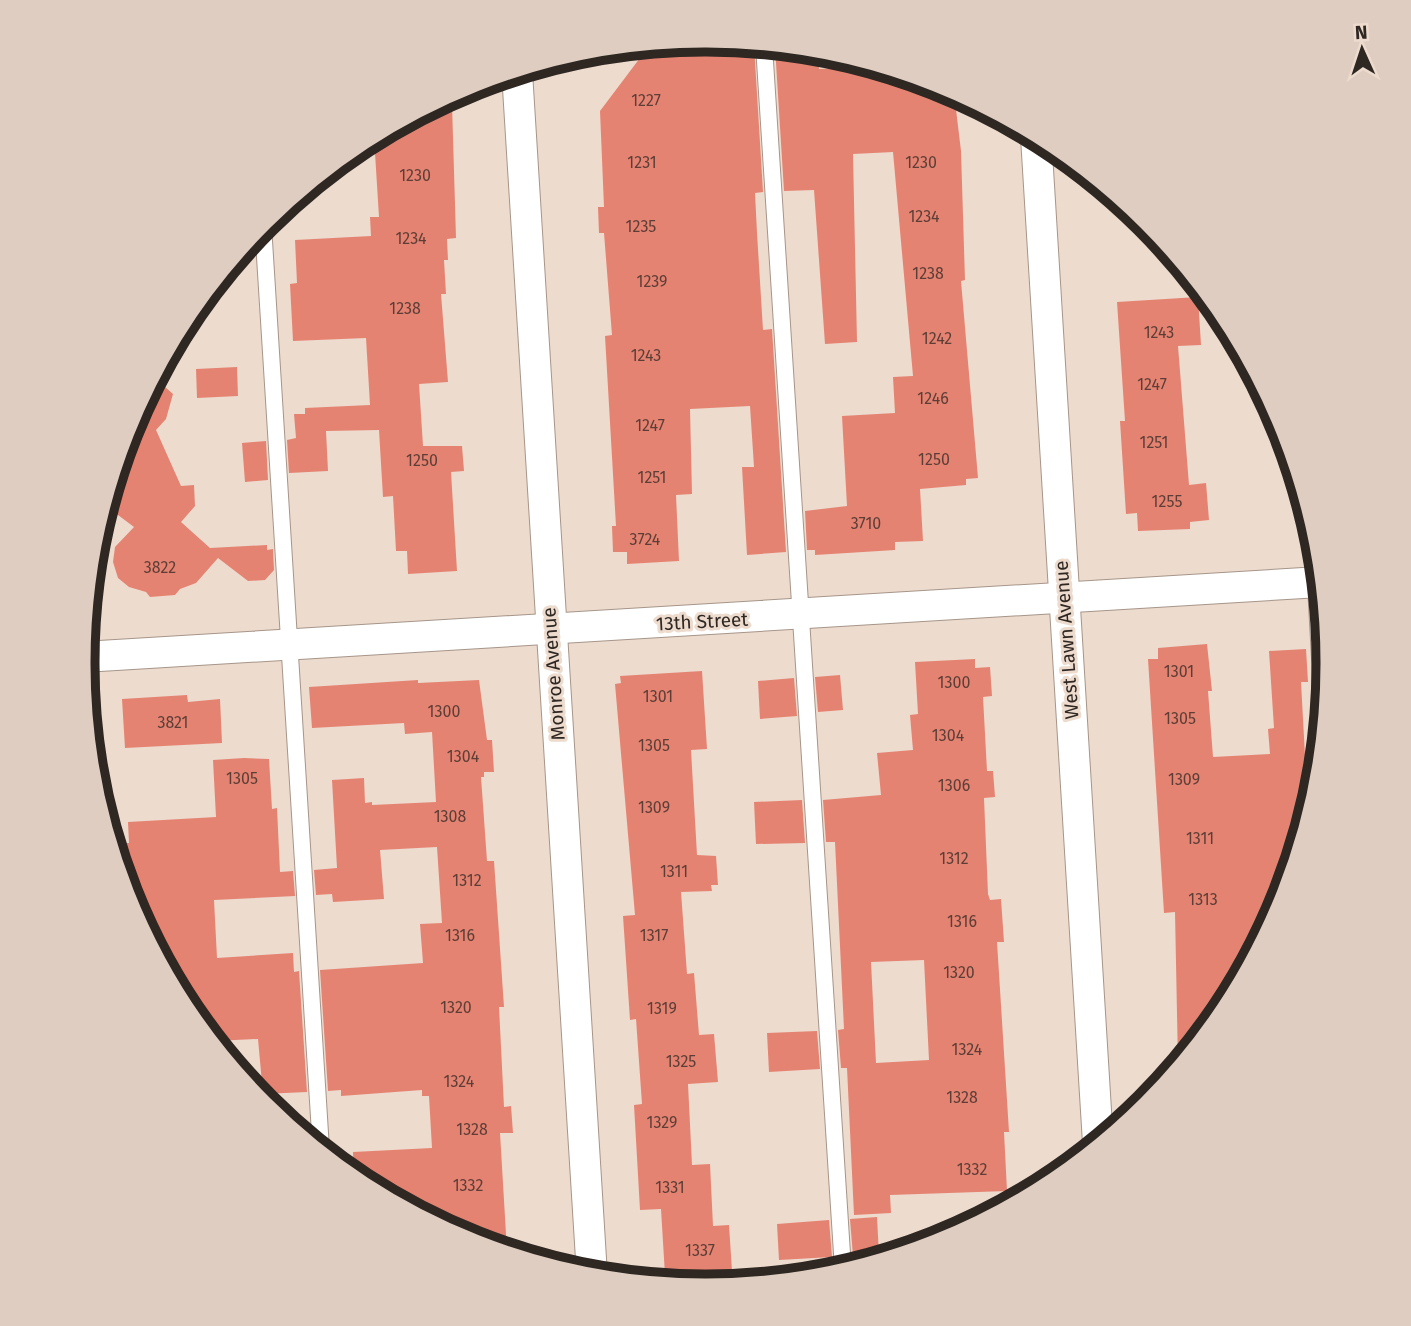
<svg xmlns="http://www.w3.org/2000/svg" width="1411" height="1326" font-family="'Fira Sans',sans-serif">
<rect width="100%" height="100%" fill="#eddbce"/>
<g fill="#e58372" fill-rule="evenodd">
<polygon points="706,40 754,45 763,192 755,193 757,233 763,330 772,329 786,552 747,555 742,467 754,467 750,406 690,409 692,494 676,495 679,561 627,564 627,552 613,552 612,526 616,526 605,336 612,335 604,233 599,233 598,207 604,207 600,111 649,46"/>
<polygon points="775,47 818,51 819,69 873,66 954,93 961,151 965,280 961,281 978,478 966,479 966,485 920,489 923,541 895,542 895,550 815,555 815,550 807,550 805,511 847,506 842,416 895,413 893,377 913,376 893,152 853,154 857,342 825,344 814,190 784,191"/>
<polygon points="436,104 452,104 456,238 447,239 448,260 444,260 446,294 441,294 448,382 419,384 423,446 462,446 464,471 451,472 457,571 408,574 407,551 396,551 393,496 383,497 379,430 326,431 328,471 289,473 287,440 296,438 294,414 305,414 305,408 370,405 366,338 293,341 290,284 297,283 295,240 371,236 370,217 379,217 374,137"/>
<polygon points="1198,297 1201,345 1178,346 1189,485 1206,483 1209,520 1190,522 1190,529 1138,531 1137,513 1126,514 1120,421 1125,421 1117,302"/>
<polygon points="237,367 238,396 197,398 196,369"/>
<polygon points="155,378 173,394 166,419 156,430 181,486 194,485 195,506 181,522 210,548 267,545 267,550 273,549 274,570 265,580 248,581 218,558 196,583 180,589 175,595 150,597 146,592 129,587 118,578 113,562 115,547 134,527 114,512 109,495 130,424"/>
<polygon points="266,441 268,480 245,482 242,443"/>
<polygon points="1207,644 1212,691 1208,691 1213,757 1270,754 1268,729 1274,728 1269,651 1306,649 1308,682 1301,682 1308,811 1281,902 1223,1009 1178,1064 1175,912 1164,913 1148,659 1158,659 1158,648"/>
<path d="M975,659V668L990,667L992,696L983,697L987,771H993L995,797L984,798L988,894L990,900L1001,899L1004,942H997L1009,1132H1004L1007,1191L890,1195L891,1213L854,1215L847,1068H841L838,1030L844,1029L835,842H826L823,800L881,795L877,753L913,750L910,715L918,714L915,662ZM924,960L929,1060L876,1063L871,962Z"/>
<polygon points="702,671 707,749 691,750 697,855 716,856 718,885 711,885 712,891 681,892 687,974 694,973 699,1035 714,1034 718,1082 688,1084 692,1165 710,1164 713,1226 729,1225 732,1271 665,1275 661,1209 640,1210 634,1105 642,1104 636,1019 630,1020 623,916 635,915 615,684 621,683 620,676"/>
<polygon points="840,675 843,710 818,712 815,677"/>
<polygon points="794,678 797,716 760,719 758,681"/>
<polygon points="418,680 418,683 479,680 487,740 492,740 494,772 484,772 484,777 481,777 487,861 494,861 504,1007 499,1007 504,1107 511,1106 513,1133 500,1133 507,1251 467,1238 354,1177 353,1152 432,1148 429,1096 422,1096 422,1090 341,1096 341,1090 328,1091 320,970 423,963 420,924 442,923 437,847 380,850 384,899 333,902 332,894 316,895 314,870 337,868 332,780 364,778 365,803 372,802 372,805 436,802 432,732 405,734 404,723 312,728 309,687"/>
<polygon points="187,695 188,702 220,699 222,743 125,748 122,699"/>
<polygon points="244,758 269,759 272,809 277,808 280,872 293,871 295,896 214,900 217,958 293,953 294,972 299,971 307,1092 263,1094 258,1039 214,1041 187,1009 130,901 125,883 122,843 129,843 128,822 216,817 213,760"/>
<polygon points="802,800 805,843 756,844 754,802"/>
<polygon points="817,1031 820,1069 769,1072 767,1033"/>
<polygon points="877,1217 879,1255 853,1256 850,1219"/>
<polygon points="829,1220 832,1257 779,1260 777,1224"/>
</g>
<g fill="none" stroke-linecap="round" stroke-linejoin="round">
<defs>
<g id="lane">
<polyline points="764,46 843,1269"/>
<polyline points="263,225 321,1149"/>
<polyline points="1313,532 1323,712"/>
</g>
<g id="street">
<polyline points="517,72 592,1275"/>
<polyline points="1036,137 1098,1143"/>
<polyline points="83,657 1320,582"/>
</g>
</defs>
<use href="#lane" stroke="#a69589" stroke-width="18"/>
<use href="#street" stroke="#a69589" stroke-width="32"/>
<use href="#lane" stroke="#fff" stroke-width="16"/>
<use href="#street" stroke="#fff" stroke-width="30"/>
</g>
<g text-anchor="middle" stroke-width="6" stroke-linejoin="round" paint-order="stroke">
<g font-size="16" fill="#5c3e36">
<text x="646" y="106">1227</text>
<text x="642" y="168">1231</text>
<text x="921" y="168">1230</text>
<text x="415" y="181">1230</text>
<text x="924" y="222">1234</text>
<text x="641" y="232">1235</text>
<text x="411" y="244">1234</text>
<text x="928" y="279">1238</text>
<text x="652" y="287">1239</text>
<text x="405" y="314">1238</text>
<text x="1159" y="338">1243</text>
<text x="937" y="344">1242</text>
<text x="646" y="361">1243</text>
<text x="1152" y="390">1247</text>
<text x="933" y="404">1246</text>
<text x="650" y="431">1247</text>
<text x="1154" y="448">1251</text>
<text x="934" y="465">1250</text>
<text x="422" y="466">1250</text>
<text x="652" y="483">1251</text>
<text x="1167" y="507">1255</text>
<text x="866" y="529">3710</text>
<text x="645" y="545">3724</text>
<text x="160" y="573">3822</text>
<text x="1179" y="677">1301</text>
<text x="954" y="688">1300</text>
<text x="658" y="702">1301</text>
<text x="444" y="717">1300</text>
<text x="1180" y="724">1305</text>
<text x="173" y="728">3821</text>
<text x="948" y="741">1304</text>
<text x="654" y="751">1305</text>
<text x="463" y="762">1304</text>
<text x="242" y="784">1305</text>
<text x="1184" y="785">1309</text>
<text x="954" y="791">1306</text>
<text x="654" y="813">1309</text>
<text x="450" y="822">1308</text>
<text x="1200" y="844">1311</text>
<text x="954" y="864">1312</text>
<text x="674" y="877">1311</text>
<text x="467" y="886">1312</text>
<text x="1203" y="905">1313</text>
<text x="962" y="927">1316</text>
<text x="460" y="941">1316</text>
<text x="654" y="941">1317</text>
<text x="959" y="978">1320</text>
<text x="456" y="1013">1320</text>
<text x="662" y="1014">1319</text>
<text x="967" y="1055">1324</text>
<text x="681" y="1067">1325</text>
<text x="459" y="1087">1324</text>
<text x="962" y="1103">1328</text>
<text x="662" y="1128">1329</text>
<text x="472" y="1135">1328</text>
<text x="972" y="1175">1332</text>
<text x="468" y="1191">1332</text>
<text x="670" y="1193">1331</text>
<text x="700" y="1256">1337</text>
</g>
<g font-size="19" fill="#2e2722" stroke="#eddbce">
<text transform="translate(702 621) rotate(-3)" y="7">13th Street</text>
<text transform="translate(1066 640) rotate(-94)" y="7">West Lawn Avenue</text>
<text transform="translate(553 674) rotate(-94)" y="7">Monroe Avenue</text>
</g>
</g>
<path d="M0 0H1411V1326H0ZM705 52H706A610 610 0 0 1 1316 662V664A610 610 0 0 1 706 1274H705A610 610 0 0 1 95 664V662A610 610 0 0 1 705 52Z" fill="#decdc0" fill-rule="evenodd"/>
<path fill="none" stroke="#2e2722" stroke-width="9" d="M705 52H706A610 610 0 0 1 1316 662V664A610 610 0 0 1 706 1274H705A610 610 0 0 1 95 664V662A610 610 0 0 1 705 52Z"/>
<g transform="translate(1362 49) rotate(357)" stroke="#eddbce" stroke-width="5" paint-order="stroke">
<path d="M0-5L12 26L0 18L-12 26Z" fill="#2e2722"/>
<text y="-10" font-size="19" font-weight="bold" text-anchor="middle" fill="#2e2722">N</text>
</g>
</svg>
